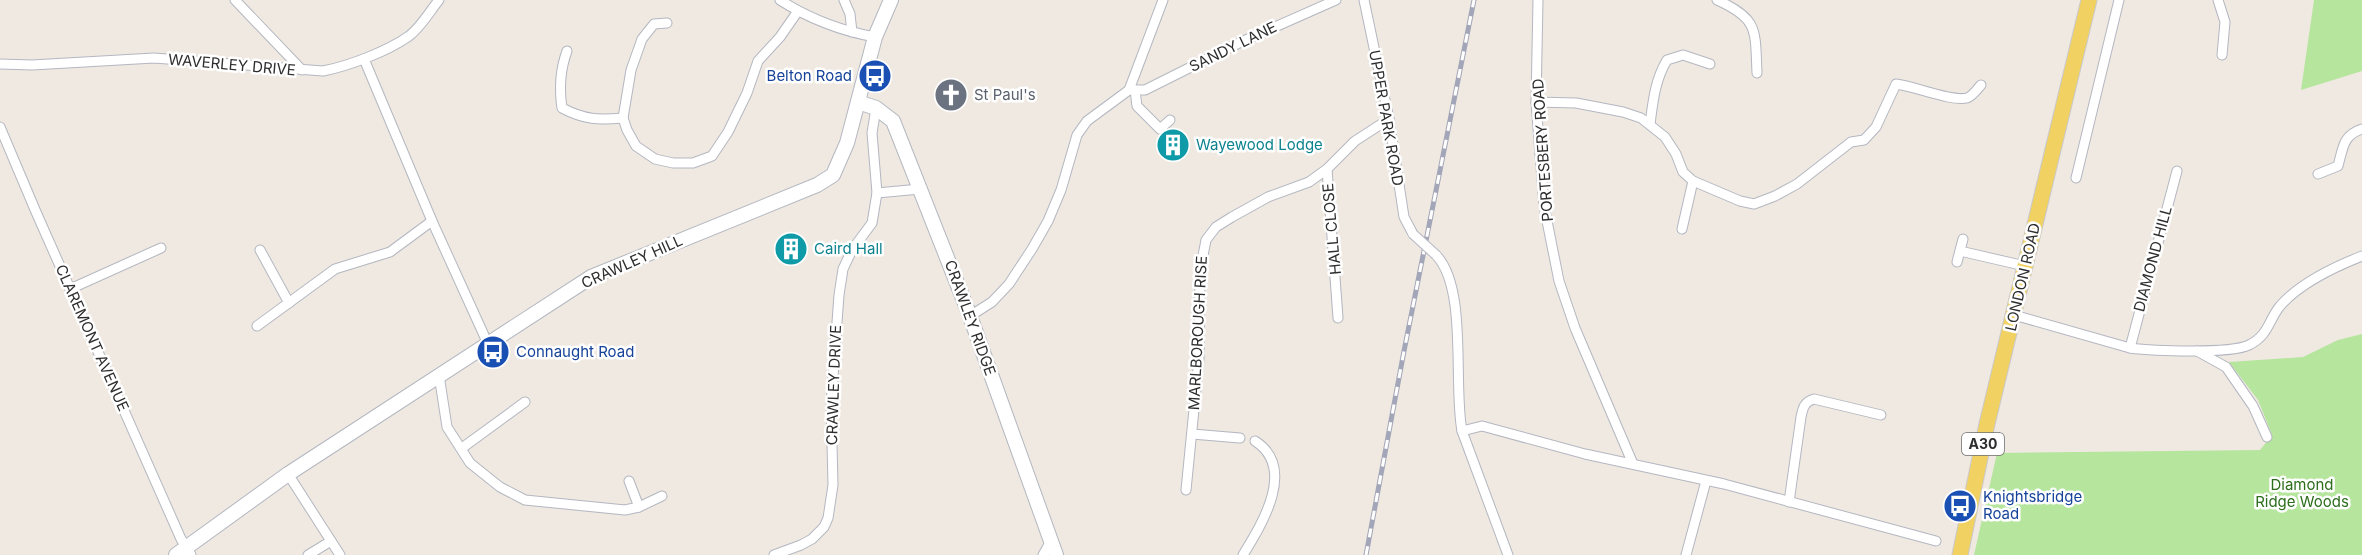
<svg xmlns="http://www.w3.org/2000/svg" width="2362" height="555" font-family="Inter,sans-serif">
<rect width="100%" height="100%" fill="#efe9e1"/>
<g fill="#b6e59e">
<polygon points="2314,0 2362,0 2362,71 2301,90"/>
<polygon points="2362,334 2362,555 1974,555 1997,453 2260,450 2272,435 2258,400 2229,362 2303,357 2338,340"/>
</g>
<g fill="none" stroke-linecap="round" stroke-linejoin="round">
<defs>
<g id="street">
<polyline points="235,0 302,70"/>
<path d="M780,0C808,18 842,31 875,37"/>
<polyline points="844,0 850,14 852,32"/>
<polyline points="1364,0 1389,119 1404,217 1413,234"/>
<polyline points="1538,0 1536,102 1544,206 1559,281 1575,328 1633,464"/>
<path d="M1717,0C1759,19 1755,30 1757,73"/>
<polyline points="2218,0 2225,22 2222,55"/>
<polyline points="667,23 654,24 642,39 631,70 623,118 627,130 636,146 655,159 673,163 693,163 712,156 728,132 747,93 758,61 780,37 798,11"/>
<path d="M567,51C560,70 559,88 562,108C585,120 598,120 623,118"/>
<polyline points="364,59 432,221 488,344"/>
<path d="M0,64L32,65L154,58L323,71C349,66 388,51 409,36C421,27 430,11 439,0"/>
<polyline points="1129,90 1145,90 1241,42 1336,0"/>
<polyline points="1135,90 1137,106 1160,129 1170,120"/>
<path d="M1536,102L1576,103L1623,112L1641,118L1665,137L1676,154L1683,172L1693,181L1740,201L1754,204L1775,196L1797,184L1851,142L1864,140L1876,127L1896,84C1914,86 1952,102 1967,98C1973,96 1977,89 1981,85"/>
<path d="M1650,124C1653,101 1655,80 1667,60L1683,55L1710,64"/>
<polyline points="0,127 36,212 181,539 191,555"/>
<polyline points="1327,169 1338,318"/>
<path d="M2318,174L2338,166C2343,148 2343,135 2362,129"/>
<polyline points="2076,178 2119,0"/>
<polyline points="877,193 920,189"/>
<polyline points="1682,229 1693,181"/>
<polyline points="260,250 289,303"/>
<polyline points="1960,251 2025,266"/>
<path d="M1436,255C1468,288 1453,385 1462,431L1508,555"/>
<polyline points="1957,262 1963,239"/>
<polyline points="70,289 161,248"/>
<path d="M2014,315L2130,348C2152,351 2231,354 2249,345C2269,335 2268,321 2280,306C2300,283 2334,267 2362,256"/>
<polyline points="970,316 992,302 1009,284 1032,249 1048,221 1061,190 1077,135 1087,121 1129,90 1163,0"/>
<polyline points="257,326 335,269 390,252 432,221"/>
<polyline points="2130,348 2177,171"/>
<polyline points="2197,351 2226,367 2253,406 2267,437"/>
<polyline points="439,375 447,427 470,463 500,487 525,500 625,510 639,507 662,496"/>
<polyline points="1462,431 1482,426 1585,454 1724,484 1936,541"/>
<polyline points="1192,434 1240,438"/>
<polyline points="462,448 525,402"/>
<polyline points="288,474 340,555"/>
<polyline points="629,481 639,507"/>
<polyline points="1186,490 1199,359 1200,271 1206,240 1216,227 1232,217 1268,197 1309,182 1327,169 1355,141 1389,119"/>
<path d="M1789,502L1801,417C1803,408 1804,402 1814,399L1881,415"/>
<polyline points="308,555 331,541"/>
<polyline points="774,555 801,545 812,539 824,527 828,518 833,485 831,404 839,295 843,269 852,250 872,223 877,193 872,133 876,108"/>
<polyline points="1043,555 1051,541"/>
<path d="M1243,555C1262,524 1297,468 1255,441"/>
<polyline points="1686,555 1706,481"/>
</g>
<g id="secondary">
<polyline points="858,102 876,108 893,121 970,316 1056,555"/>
<polyline points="176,555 288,474 591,277 817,185 833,175 847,143 875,37 891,0"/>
</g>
<polyline id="primary" points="1960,555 1987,424 2089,0"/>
</defs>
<use href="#street" stroke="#b4b7c1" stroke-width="11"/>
<use href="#secondary" stroke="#b4b7c1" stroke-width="16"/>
<use href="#primary" stroke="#c9c9c9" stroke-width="17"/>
<use href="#street" stroke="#fff" stroke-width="9"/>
<use href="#secondary" stroke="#fff" stroke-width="14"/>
<use href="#primary" stroke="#f2d163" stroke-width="15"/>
<defs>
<polyline id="rail" points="1366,555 1404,351 1474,0"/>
</defs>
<use href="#rail" stroke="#a3a6b8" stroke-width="5"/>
<use href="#rail" stroke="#fff" stroke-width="3" stroke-dasharray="9" stroke-linecap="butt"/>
<defs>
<polyline id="street-bridge" points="1413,234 1436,255"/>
</defs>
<use href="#street-bridge" stroke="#b4b7c1" stroke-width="11" stroke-linecap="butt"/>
<use href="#street-bridge" stroke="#fff" stroke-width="9"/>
</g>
<defs>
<symbol id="bus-disc" viewBox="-11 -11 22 22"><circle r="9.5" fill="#1a4fb4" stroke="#fff"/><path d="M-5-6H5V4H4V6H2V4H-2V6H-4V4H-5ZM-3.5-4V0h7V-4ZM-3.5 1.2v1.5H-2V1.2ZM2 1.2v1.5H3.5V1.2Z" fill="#fff"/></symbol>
<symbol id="church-disc" viewBox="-11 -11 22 22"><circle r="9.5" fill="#6b7280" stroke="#fff"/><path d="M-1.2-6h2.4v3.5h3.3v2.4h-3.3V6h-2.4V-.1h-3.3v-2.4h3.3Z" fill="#fff"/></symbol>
<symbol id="building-disc" viewBox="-11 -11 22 22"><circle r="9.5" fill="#0f9aa8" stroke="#fff"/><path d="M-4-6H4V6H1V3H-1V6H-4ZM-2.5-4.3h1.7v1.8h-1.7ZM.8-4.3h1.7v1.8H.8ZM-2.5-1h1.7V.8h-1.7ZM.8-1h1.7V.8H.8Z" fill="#fff"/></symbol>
</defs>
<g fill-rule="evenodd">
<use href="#bus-disc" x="856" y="57" width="38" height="38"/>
<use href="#church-disc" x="932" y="76" width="38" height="38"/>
<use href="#building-disc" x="1154" y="126" width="38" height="38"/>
<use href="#building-disc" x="772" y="230" width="38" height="38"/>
<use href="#bus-disc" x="474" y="333" width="38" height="38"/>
<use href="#bus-disc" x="1941" y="487" width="38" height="38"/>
</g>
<g text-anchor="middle" stroke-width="5" stroke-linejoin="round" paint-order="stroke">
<rect fill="#fff" stroke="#6d6d6d" stroke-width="1.5" x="1962" y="433" width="42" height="22" rx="4.5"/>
<g font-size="14" font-weight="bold" fill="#2e2e2e">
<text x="1983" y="449">A30</text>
</g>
<g font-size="15" fill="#2e2e2e" stroke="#fff">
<text transform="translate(1233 47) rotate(-26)" y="5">SANDY LANE</text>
<text transform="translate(232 65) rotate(5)" y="5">WAVERLEY DRIVE</text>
<text transform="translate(1386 118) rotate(80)" y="5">UPPER PARK ROAD</text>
<text transform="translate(1543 150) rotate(-94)" y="5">PORTESBERY ROAD</text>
<text transform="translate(1332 229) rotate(-95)" y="5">HALL CLOSE</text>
<text transform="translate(2153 259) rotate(-75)" y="5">DIAMOND HILL</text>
<text transform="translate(632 262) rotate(-24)" y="5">CRAWLEY HILL</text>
<text transform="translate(2023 277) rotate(-77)" y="5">LONDON ROAD</text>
<text transform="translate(970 318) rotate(70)" y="5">CRAWLEY RIDGE</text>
<text transform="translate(1198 333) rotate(-87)" y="5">MARLBOROUGH RISE</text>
<text transform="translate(92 338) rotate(66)" y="5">CLAREMONT AVENUE</text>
<text transform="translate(834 385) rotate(-88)" y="5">CRAWLEY DRIVE</text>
</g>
<g font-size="15" fill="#164399" stroke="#fff" text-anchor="start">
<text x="852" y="81" text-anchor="end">Belton Road</text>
<text x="516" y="357">Connaught Road</text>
<text x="1983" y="502">Knightsbridge<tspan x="1983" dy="17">Road</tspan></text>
</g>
<g font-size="15" fill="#5b616d" stroke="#fff" text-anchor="start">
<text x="974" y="100">St Paul's</text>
</g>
<g font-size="15" fill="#0d838f" stroke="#fff" text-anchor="start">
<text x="1196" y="150">Wayewood Lodge</text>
<text x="814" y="254">Caird Hall</text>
</g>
<g font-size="15" fill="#2c6e1b" stroke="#fff">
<text x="2302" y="490">Diamond<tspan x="2302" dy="17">Ridge Woods</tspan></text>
</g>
</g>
</svg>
